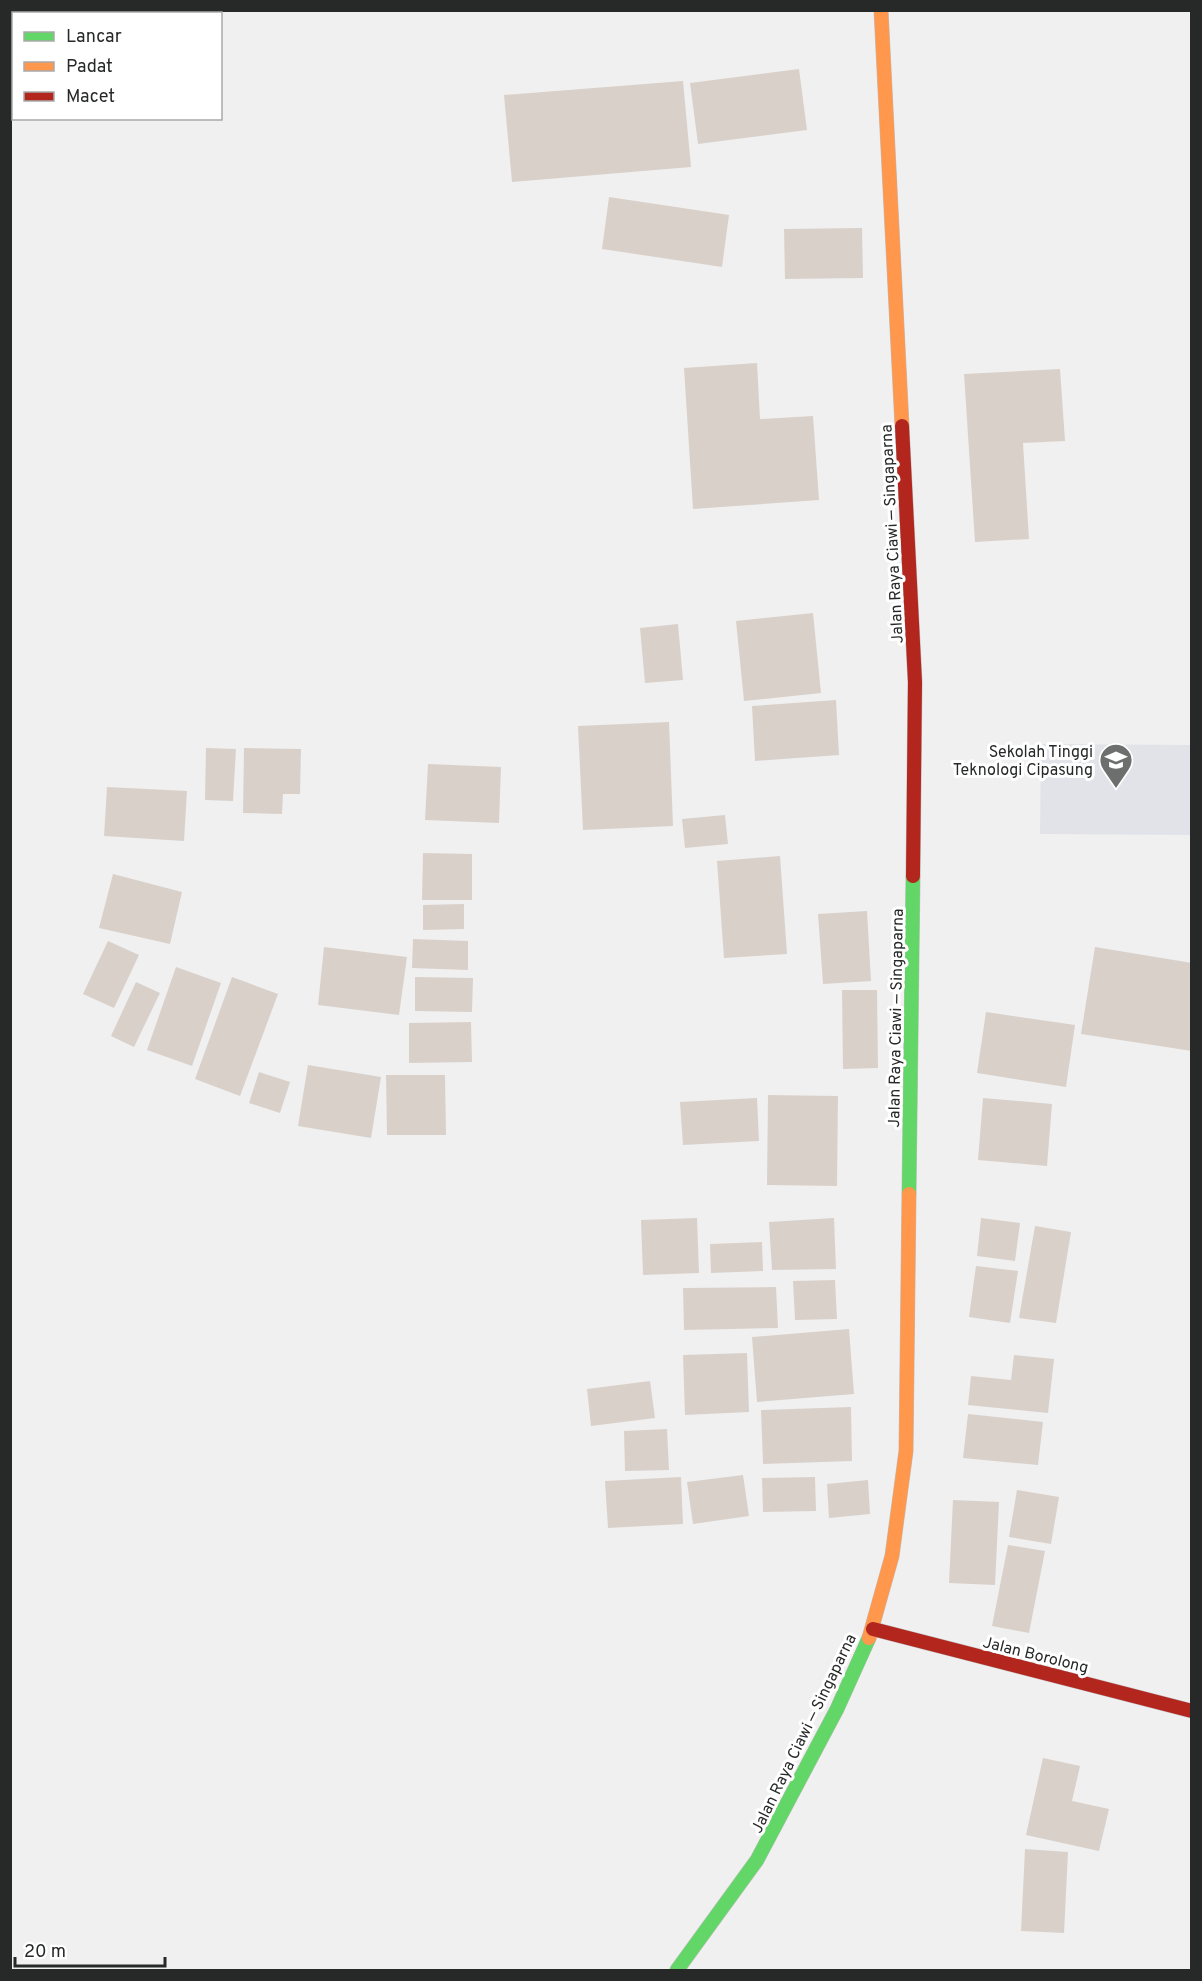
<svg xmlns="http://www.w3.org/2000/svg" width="1202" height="1981" font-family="Overpass,sans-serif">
<rect width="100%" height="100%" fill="#f0f0f0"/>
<polygon fill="#e1e3e8" points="1041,744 1191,745 1191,835 1040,834"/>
<g fill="#d9d0ca">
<polygon points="799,69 807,130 698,144 690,83"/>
<polygon points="683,81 691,167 512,182 504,95"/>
<polygon points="609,197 729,215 722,267 602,249"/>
<polygon points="862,228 863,278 785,279 784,229"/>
<polygon points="757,363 760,419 813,416 819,500 693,509 684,368"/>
<polygon points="1060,369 1065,441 1023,443 1029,539 975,542 964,374"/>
<polygon points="813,613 821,693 744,701 736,621"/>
<polygon points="678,624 683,680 645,683 640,628"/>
<polygon points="836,700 839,755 755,761 752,706"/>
<polygon points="669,722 673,826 583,830 578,726"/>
<polygon points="206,748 236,749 233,801 205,800"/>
<polygon points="244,748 301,749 300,794 283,794 282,814 243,813"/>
<polygon points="428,764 501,767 499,823 425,820"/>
<polygon points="107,787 187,791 184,841 104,836"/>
<polygon points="725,815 728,844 685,848 682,819"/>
<polygon points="423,853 472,854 472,900 422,900"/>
<polygon points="780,856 787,954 724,958 717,861"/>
<polygon points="113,874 182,892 170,944 99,928"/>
<polygon points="464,904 464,929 423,930 423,905"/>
<polygon points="867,911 871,981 823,984 818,914"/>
<polygon points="413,939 468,941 468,970 412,968"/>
<polygon points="108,941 139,955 114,1008 83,994"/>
<polygon points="324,947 407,957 399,1015 318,1005"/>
<polygon points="1095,947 1192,963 1192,1051 1081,1034"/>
<polygon points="176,967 221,983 192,1066 147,1050"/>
<polygon points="232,977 278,994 240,1096 195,1079"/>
<polygon points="415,977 473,978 472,1012 415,1011"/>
<polygon points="136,982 160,993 134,1047 111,1036"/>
<polygon points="842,990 877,990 878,1068 843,1069"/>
<polygon points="986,1012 1075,1025 1066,1087 977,1073"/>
<polygon points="471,1022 472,1062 409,1063 409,1023"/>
<polygon points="308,1065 381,1077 371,1138 298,1126"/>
<polygon points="259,1072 290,1082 280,1113 249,1103"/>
<polygon points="386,1075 445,1075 446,1135 387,1135"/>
<polygon points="768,1095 838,1096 837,1186 767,1185"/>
<polygon points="757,1098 759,1141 683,1145 680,1102"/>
<polygon points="983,1098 1052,1104 1047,1166 978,1160"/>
<polygon points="697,1218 699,1273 643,1275 641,1220"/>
<polygon points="834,1218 836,1269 772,1270 769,1222"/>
<polygon points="981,1218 1020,1223 1015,1261 977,1256"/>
<polygon points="1035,1226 1071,1232 1056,1323 1019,1318"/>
<polygon points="762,1242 763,1271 711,1273 710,1244"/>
<polygon points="976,1266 1018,1271 1010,1323 969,1317"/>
<polygon points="835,1280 837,1319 795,1320 793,1281"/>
<polygon points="776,1287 778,1328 684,1330 683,1288"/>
<polygon points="849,1329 854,1394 757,1402 752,1337"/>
<polygon points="747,1353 749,1412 685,1415 683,1355"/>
<polygon points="1014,1355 1054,1359 1048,1413 968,1405 971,1376 1011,1380"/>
<polygon points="650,1381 655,1418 591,1426 587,1389"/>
<polygon points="851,1407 852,1461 763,1464 761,1410"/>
<polygon points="968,1414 1043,1422 1038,1465 963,1458"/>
<polygon points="667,1429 669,1470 625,1471 624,1431"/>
<polygon points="743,1475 749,1516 693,1524 687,1482"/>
<polygon points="681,1477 683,1524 608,1528 605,1481"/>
<polygon points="815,1477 816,1511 763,1512 762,1478"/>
<polygon points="868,1480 870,1514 829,1518 827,1484"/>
<polygon points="1017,1490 1059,1497 1051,1544 1009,1537"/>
<polygon points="953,1500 999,1502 995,1585 949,1583"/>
<polygon points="1008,1545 1045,1551 1029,1633 992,1626"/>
<polygon points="1043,1758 1080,1766 1072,1801 1109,1809 1099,1851 1026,1835"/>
<polygon points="1025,1849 1068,1852 1064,1933 1021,1931"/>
</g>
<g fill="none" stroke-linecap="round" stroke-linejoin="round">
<defs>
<g id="fast">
<polyline points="909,1194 913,876"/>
<polyline points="677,1970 757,1860 837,1709 869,1638"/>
</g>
<g id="slow">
<polyline points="881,10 902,426"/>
<polyline points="869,1638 892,1556 906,1451 909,1194"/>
</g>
<g id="jam">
<polyline points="902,426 915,682 913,876"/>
<polyline points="873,1629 1192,1711"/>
</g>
</defs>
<use href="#fast" stroke="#c0c0c1" stroke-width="15"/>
<use href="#slow" stroke="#c0c0c1" stroke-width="15"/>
<use href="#jam" stroke="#c0c0c1" stroke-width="15"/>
<use href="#fast" stroke="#63d668" stroke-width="14"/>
<use href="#slow" stroke="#ff974d" stroke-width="14"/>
<use href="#jam" stroke="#b3261e" stroke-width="14"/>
</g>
<defs>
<symbol id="school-pin" viewBox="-11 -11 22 30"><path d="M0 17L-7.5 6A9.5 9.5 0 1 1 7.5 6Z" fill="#6d6e6e" stroke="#fff"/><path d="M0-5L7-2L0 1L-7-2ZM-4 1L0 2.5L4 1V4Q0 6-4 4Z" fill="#fff"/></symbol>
</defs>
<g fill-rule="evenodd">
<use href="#school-pin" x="1097" y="741" width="38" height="52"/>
</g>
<g text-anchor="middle" stroke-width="6" stroke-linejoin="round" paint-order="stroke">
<g font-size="16" fill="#272828" stroke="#fff">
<text transform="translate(891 534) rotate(-93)" y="6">Jalan Raya Ciawi — Singaparna</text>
<text transform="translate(895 1018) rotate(-89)" y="6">Jalan Raya Ciawi — Singaparna</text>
<text transform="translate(1036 1654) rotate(14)" y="6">Jalan Borolong</text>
<text transform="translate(803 1733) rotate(-64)" y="6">Jalan Raya Ciawi — Singaparna</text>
</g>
<g font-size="16" fill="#272828" stroke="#fff" text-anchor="end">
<text x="1093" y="757">Sekolah Tinggi<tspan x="1093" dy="18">Teknologi Cipasung</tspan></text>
</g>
</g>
<rect width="1202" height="1981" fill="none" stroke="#272828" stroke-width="24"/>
<rect x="12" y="12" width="210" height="108" fill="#ffffff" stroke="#a9a9a9" stroke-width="1.5"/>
<rect x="24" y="32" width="30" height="9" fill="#63d668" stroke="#a9a9a9" stroke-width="1.5"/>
<text x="66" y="42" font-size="18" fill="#272828">Lancar</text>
<rect x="24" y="62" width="30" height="9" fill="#ff974d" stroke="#a9a9a9" stroke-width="1.5"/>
<text x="66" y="72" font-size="18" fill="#272828">Padat</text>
<rect x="24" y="92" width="30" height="9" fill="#b3261e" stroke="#a9a9a9" stroke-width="1.5"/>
<text x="66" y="102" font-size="18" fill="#272828">Macet</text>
<path d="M15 1957v9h150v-9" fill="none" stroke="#272828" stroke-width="3"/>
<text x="24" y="1957" font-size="18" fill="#272828" stroke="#ffffff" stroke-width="4.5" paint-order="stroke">20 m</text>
</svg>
